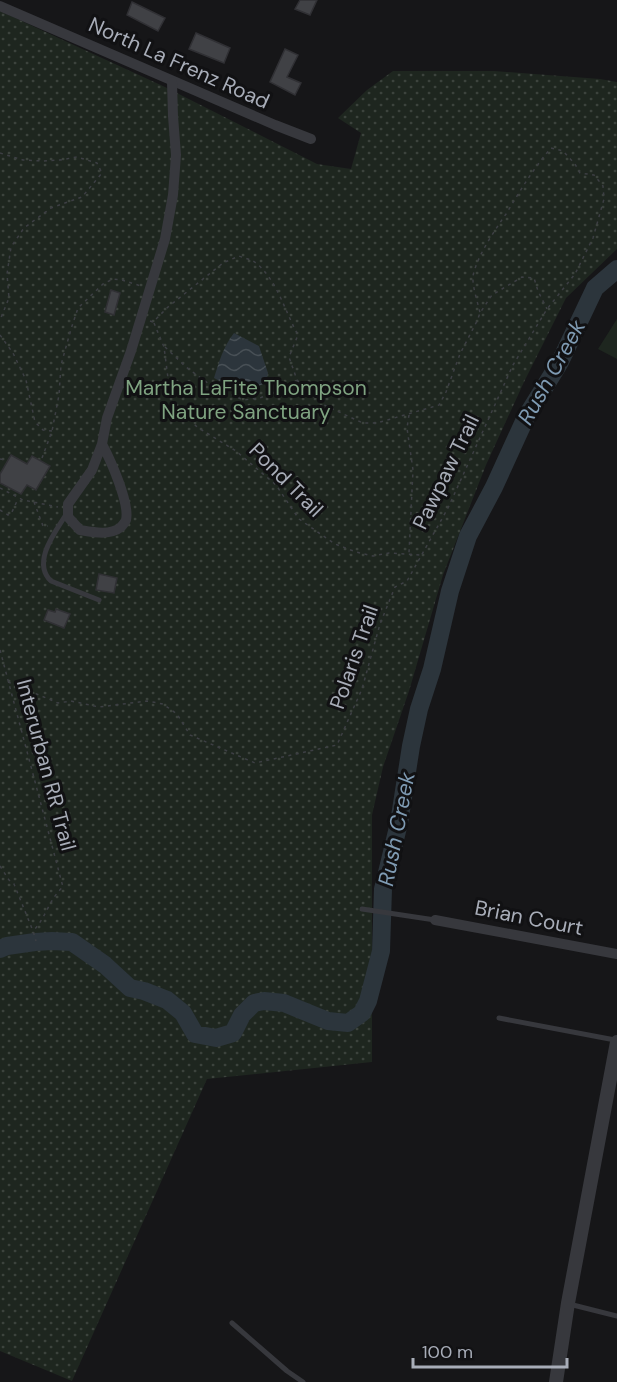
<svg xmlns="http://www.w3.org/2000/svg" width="617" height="1382" font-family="'DM Sans',sans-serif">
<defs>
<pattern id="park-dots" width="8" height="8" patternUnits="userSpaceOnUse" patternTransform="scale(1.5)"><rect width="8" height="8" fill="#1e261f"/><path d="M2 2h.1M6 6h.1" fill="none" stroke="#3c433d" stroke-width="1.8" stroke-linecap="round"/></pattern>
<pattern id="water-waves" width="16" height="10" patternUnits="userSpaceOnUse" patternTransform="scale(1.5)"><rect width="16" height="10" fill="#2c353c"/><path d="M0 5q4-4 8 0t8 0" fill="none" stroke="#485056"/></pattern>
</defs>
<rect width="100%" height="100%" fill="#161618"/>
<polygon fill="#1e261f" points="617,319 617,359 598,349"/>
<polygon fill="url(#park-dots)" points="0,11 165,87 317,164 351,169 361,133 338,118 367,90 393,71 494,71 600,79 617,82 617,249 566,298 524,382 486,465 443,575 409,691 383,767 372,815 372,1062 207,1079 72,1381 0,1351"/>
<path fill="url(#water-waves)" d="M234,333L259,346L268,373L266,383C242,393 237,390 214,378C219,362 223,347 234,333Z"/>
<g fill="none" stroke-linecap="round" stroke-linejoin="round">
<polyline stroke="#2c353c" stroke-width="18" points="0,949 7,946 35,942 52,941 72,942 105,965 130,988 144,991 167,1000 183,1013 195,1034 216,1038 233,1033 242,1015 254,1003 264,1001 284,1003 328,1021 348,1023 362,1013 368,1001 381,951 383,889 399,823 411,746 419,709 432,669 450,591 468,536 494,487 526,417 560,362 595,288 617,269"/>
</g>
<g fill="#404145" stroke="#303034" stroke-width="1.5">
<polygon points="300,0 317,0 310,15 295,9"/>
<polygon points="132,2 165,18 158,31 127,15"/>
<polygon points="196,33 230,48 224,63 189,49"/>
<polygon points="285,49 298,55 287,77 301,83 295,95 270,82"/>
<polygon points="111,290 120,293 114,315 105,312"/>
<polygon points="11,455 27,464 32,456 50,466 36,490 27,485 21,494 0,483 0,474"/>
<polygon points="99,574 117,578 114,593 96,590"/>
<polygon points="56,609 70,614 64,628 44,620 48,610 55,612"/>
</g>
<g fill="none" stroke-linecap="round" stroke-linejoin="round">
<g stroke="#3d3f44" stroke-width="1.5" stroke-dasharray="3 4.5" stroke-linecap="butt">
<polyline points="0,153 23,160 43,161 60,160 77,157 97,163 102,173 82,197 51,208 24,228 11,247 7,274 9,298 0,320"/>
<path d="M150,321L153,322L168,307L223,263L239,256C244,258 249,259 253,261C276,276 285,312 298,335L289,357L297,380L310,394L326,406L363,423H377L439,405L446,392L460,354L477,321L480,313L492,295L522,277L534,278L538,291L547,309"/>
<polyline points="154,323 164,347 168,378 172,393 177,406 197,427 236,451 276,485 299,519 335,544 356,552 373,556 389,553 421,555"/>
<polyline points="0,335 13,353 26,380 35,422 43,430 52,431"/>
<polyline points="165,347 186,367 209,384 243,400 260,398 289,386 297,380"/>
<polyline points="409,415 407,428 413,470 409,553"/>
<polyline points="42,458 52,431 59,395 61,365 71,329 78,308 103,284 113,279 122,280 141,286"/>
<polyline points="0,459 6,460"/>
<polyline points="0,488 23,500 58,507"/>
<polyline points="34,502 43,526 48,526"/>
<polyline points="0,510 8,515 11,514 18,499"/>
<path d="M0,650L63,887C49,899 46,918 33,931L36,941"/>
<path d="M8,682L58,703L71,701L99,707L147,701L163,704L177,714L190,735L255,763L337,745L362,689L380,624L395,587L407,581L448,508L513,365L547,309L575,274L593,238L604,199L603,186L594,175L580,173L575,164L563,151L551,148C533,169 520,191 506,214C495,230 477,256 473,276C472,286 478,303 480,313"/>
<polyline points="0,866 9,880 14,884 33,931"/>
</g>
<g stroke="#37383d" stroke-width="5">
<path d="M67,513C56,531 31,562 51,581L99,600"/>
<polyline points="362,909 435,920"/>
<polyline points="499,1018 615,1040"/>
<polyline points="569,1304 617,1316"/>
<polyline points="232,1323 287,1371 303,1382"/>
</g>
<g stroke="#37383d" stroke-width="10">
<polyline points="0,6 275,125 311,139"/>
<path d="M102,444C110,459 130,503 126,520C126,521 122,526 121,527C110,536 92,532 80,530L68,517V504L92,470L102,444L107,418L131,351L165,239L173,195L176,155L173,116L172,82"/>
<polyline points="435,920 617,954"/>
</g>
<polyline stroke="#37383d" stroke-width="14" points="556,1382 568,1303 617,1042"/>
</g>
<g text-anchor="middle" stroke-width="6" stroke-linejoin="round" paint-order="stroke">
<g font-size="21" fill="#a8adb8" stroke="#111113">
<text transform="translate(179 63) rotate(24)" y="7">North La Frenz Road</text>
<text transform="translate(446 472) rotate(-64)" y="7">Pawpaw Trail</text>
<text transform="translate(286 480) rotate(45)" y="7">Pond Trail</text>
<text transform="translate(354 657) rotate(-71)" y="7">Polaris Trail</text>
<text transform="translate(46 765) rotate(75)" y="7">Interurban RR Trail</text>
<text transform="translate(529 918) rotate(11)" y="7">Brian Court</text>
</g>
<g font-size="21" fill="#7fa381" stroke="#111113">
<text x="246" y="395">Martha LaFite Thompson<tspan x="246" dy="24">Nature Sanctuary</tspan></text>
</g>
<g font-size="22" font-style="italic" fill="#7f9bb3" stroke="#111113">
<text transform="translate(551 372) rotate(-61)" y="8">Rush Creek</text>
<text transform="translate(396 829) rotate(-79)" y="8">Rush Creek</text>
</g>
</g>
<path d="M413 1358v9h154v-9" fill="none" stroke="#a8adb8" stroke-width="3"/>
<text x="422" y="1358" font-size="18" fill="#a8adb8" stroke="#111113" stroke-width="4.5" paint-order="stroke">100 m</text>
</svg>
